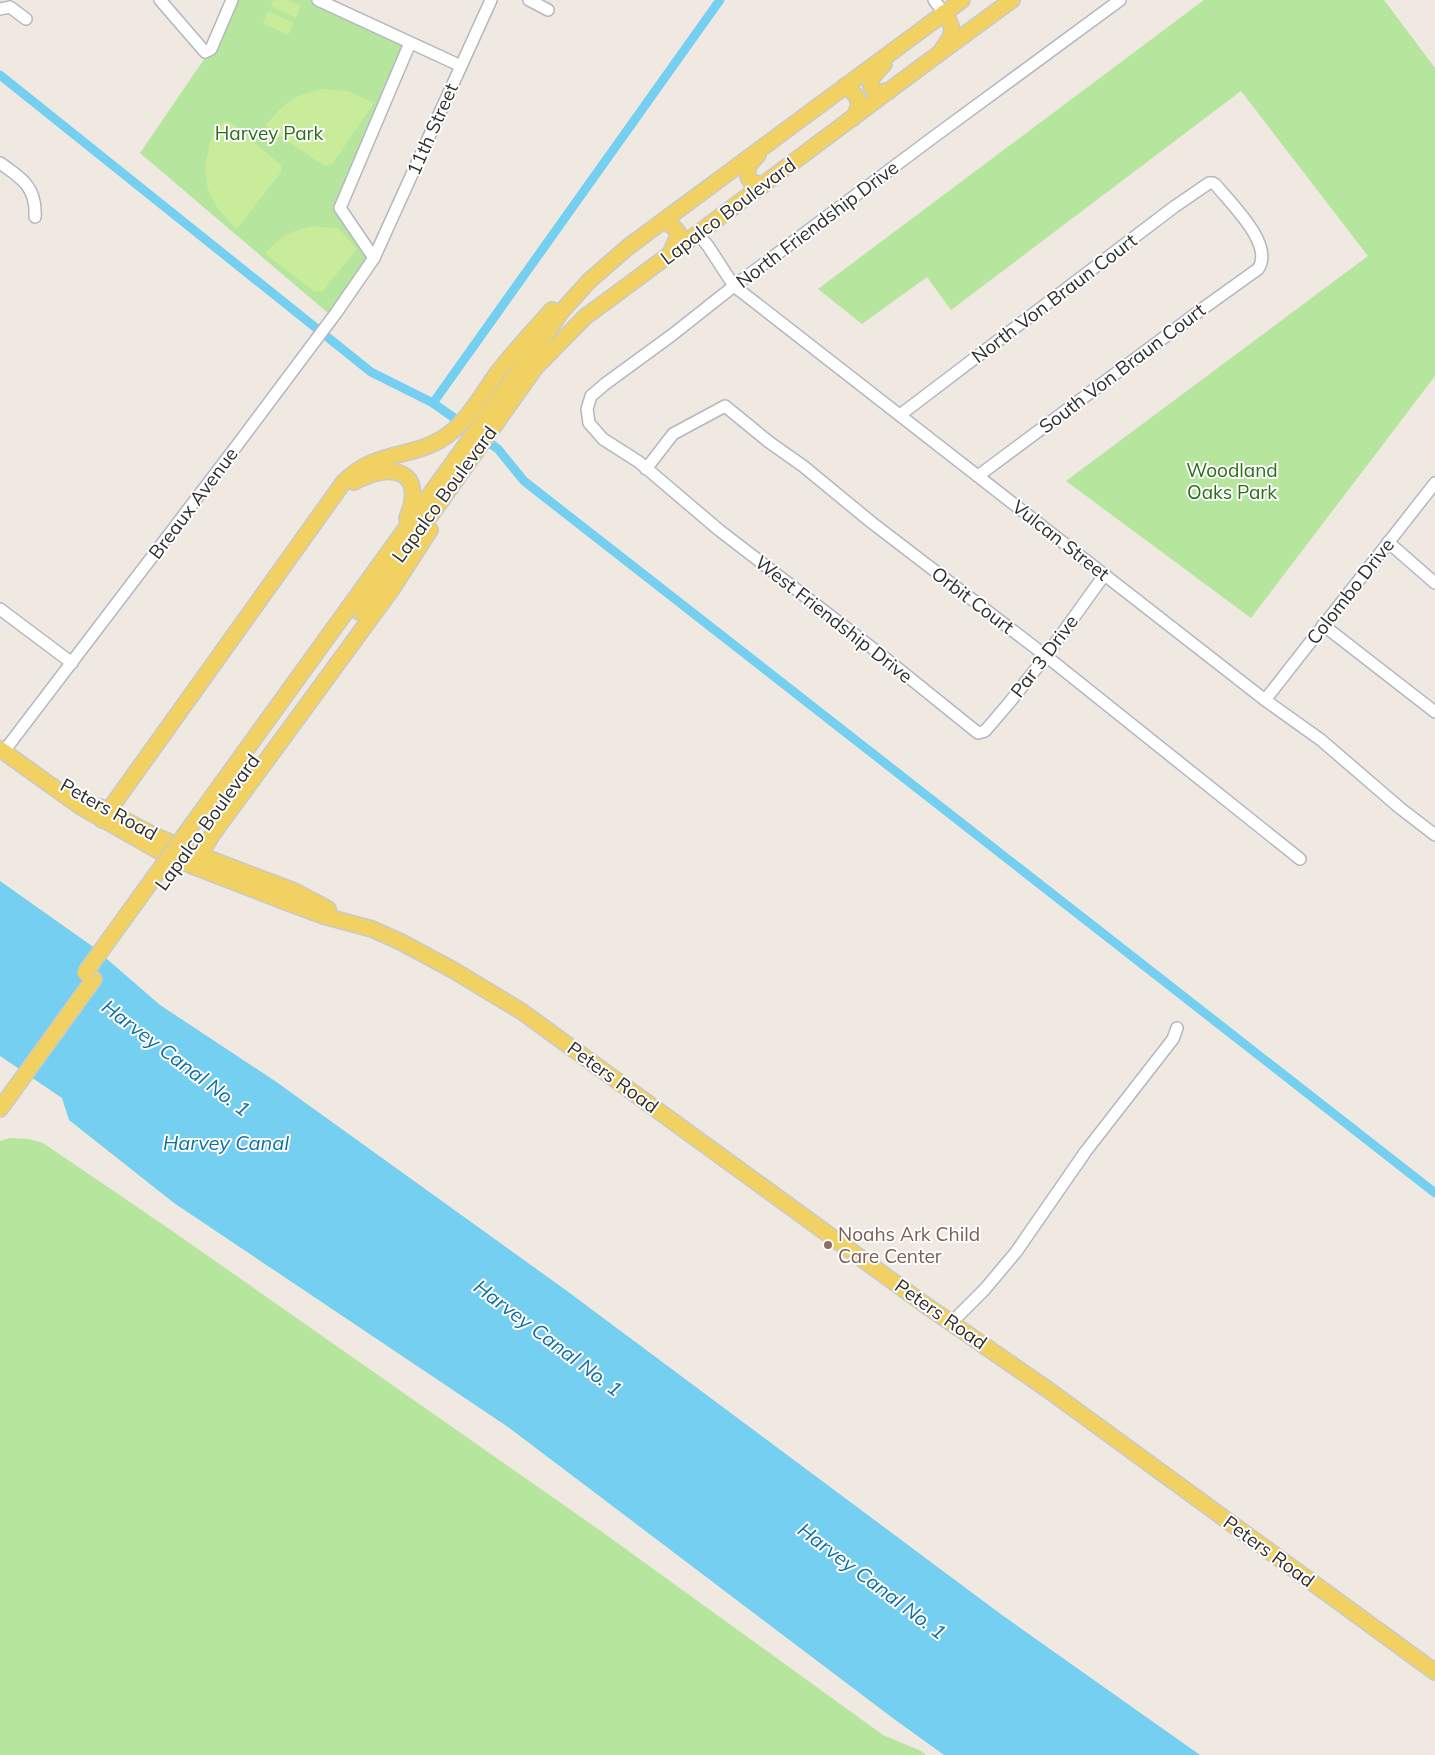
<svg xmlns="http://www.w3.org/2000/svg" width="1435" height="1755" font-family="Mulish,sans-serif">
<rect width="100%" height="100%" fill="#efe9e1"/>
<g fill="#b6e59e">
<polygon points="232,0 318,0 410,43 340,208 374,258 328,313 140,153 211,49"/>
<polygon points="1204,0 1384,0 1435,68 1435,376 1251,618 1066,481 1368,256 1241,91 951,310 927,277 862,324 818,289"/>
<polygon points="10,1138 28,1139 43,1143 168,1228 598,1529 883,1735 921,1751 926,1755 0,1755 0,1141"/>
</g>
<g fill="#c9ec9a">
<polygon points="274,0 288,0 301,6 296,18 271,6"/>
<polygon points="268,11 294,23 288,35 263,23"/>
<path d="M322,89L348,91L374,103L333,163L324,166L266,126C282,103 295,95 322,89Z"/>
<path d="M224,122H230L281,165V172L237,229C213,207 200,186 208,153C209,148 209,142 212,138C215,132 220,127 224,122Z"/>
<path d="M314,226L339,229L357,249L323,291L315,292L265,254C278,237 292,230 314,226Z"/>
</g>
<polygon fill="#75cff0" points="0,881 92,946 160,1005 275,1081 567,1291 1002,1615 1200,1755 944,1755 894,1719 508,1427 174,1203 69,1120 62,1098 0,1056"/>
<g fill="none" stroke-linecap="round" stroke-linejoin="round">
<g stroke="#75cff0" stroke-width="9">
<polyline points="0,75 371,372 433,403 498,449 524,481 1435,1193"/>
<polyline points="433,403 720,0"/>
</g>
<defs>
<g id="minor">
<polyline points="160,0 205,52 211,49 232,0"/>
<polyline points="318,0 461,66"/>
<polyline points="529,0 548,10"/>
<polyline points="934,0 944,13"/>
<polyline points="0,9 10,7 26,19"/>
<path d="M0,163C22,178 37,188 35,217"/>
<polyline points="698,234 708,246 734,286 1265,700 1321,740 1400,808 1435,835"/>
<polyline points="374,258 340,208 410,43"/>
<path d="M900,415L1174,207L1209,183H1213L1216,185C1231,204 1275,245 1258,269L1205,307L978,476"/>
<polyline points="646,469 673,434 725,406 769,442 803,466 871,522 1046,656 1300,859"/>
<polyline points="1388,542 1435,583"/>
<polyline points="1105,574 1046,656 1009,703 985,731 978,733 880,654 719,530 639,462 603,439 589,423 587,409 591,396 605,384 672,335 734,286 935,136 1120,0"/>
<polyline points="0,609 72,663"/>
<polyline points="1323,625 1435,712"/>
<polyline points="1265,700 1435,483"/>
<polyline points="8,746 238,444 336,313 374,258 491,0"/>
<polyline points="952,1322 985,1289 1016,1252 1086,1151 1173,1039 1177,1028"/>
</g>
<g id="major">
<path d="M943,48C955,33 954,28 944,13"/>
<path d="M884,64C876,73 863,83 877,93L889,91"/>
<path d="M845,86C859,96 863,103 853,118"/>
<path d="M758,155C750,163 743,171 751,182L763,185"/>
<path d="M662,222C670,224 674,226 679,234L671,252"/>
<path d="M354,482C391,461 427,470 407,518"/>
<polyline points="350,606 562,311 589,281 628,247 962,0"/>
<path d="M359,612L436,508L535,368L585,317C728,212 869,104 1012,0"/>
<polyline points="0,749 81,807 157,850 193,866 286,902 324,916 372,929 401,942 453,970 521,1011 924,1304 1047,1389 1435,1672"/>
<polyline points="100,807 151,834 194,853 294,891 328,909"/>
<path d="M102,820L343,483C376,448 415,460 449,434C470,418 483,392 499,371C515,350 534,330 552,310"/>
<polyline points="193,866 212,835 392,589 430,530"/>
<polyline points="0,1109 94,979"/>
</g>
</defs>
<use href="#minor" stroke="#b4b7c1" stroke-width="14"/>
<use href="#major" stroke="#c9c9c9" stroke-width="18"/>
<use href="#minor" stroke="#fff" stroke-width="11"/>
<use href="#major" stroke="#f2d163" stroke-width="15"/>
<defs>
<polyline id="major-bridge" points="85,973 350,606"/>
</defs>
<use href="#major-bridge" stroke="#c9c9c9" stroke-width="18" stroke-linecap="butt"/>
<use href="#major-bridge" stroke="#f2d163" stroke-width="15"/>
</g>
<circle fill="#8d6e63" stroke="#fff" stroke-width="2" cx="828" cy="1245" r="5"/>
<g text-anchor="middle" stroke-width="4" stroke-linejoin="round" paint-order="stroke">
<g font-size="19" fill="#2e2e2e" stroke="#fff">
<text transform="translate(432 129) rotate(-66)" y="7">11th Street</text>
<text transform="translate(728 211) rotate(-37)" y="7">Lapalco Boulevard</text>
<text transform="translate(817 224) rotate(-37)" y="7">North Friendship Drive</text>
<text transform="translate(1054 298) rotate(-37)" y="7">North Von Braun Court</text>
<text transform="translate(1122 368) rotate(-37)" y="7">South Von Braun Court</text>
<text transform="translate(444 494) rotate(-54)" y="7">Lapalco Boulevard</text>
<text transform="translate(193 503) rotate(-53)" y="7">Breaux Avenue</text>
<text transform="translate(1061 540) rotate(38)" y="7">Vulcan Street</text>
<text transform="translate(1350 591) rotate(-52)" y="7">Colombo Drive</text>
<text transform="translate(973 600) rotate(37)" y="7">Orbit Court</text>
<text transform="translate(834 619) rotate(38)" y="7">West Friendship Drive</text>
<text transform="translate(1044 656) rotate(-53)" y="7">Par 3 Drive</text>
<text transform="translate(109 809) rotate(29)" y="7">Peters Road</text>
<text transform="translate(207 822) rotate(-54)" y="7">Lapalco Boulevard</text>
<text transform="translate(613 1077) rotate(36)" y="7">Peters Road</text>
<text transform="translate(941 1314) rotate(35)" y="7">Peters Road</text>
<text transform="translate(1269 1551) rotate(36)" y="7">Peters Road</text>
</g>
<g font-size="19" fill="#2c6e1b" stroke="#fff">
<text x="269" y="140">Harvey Park</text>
<text x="1232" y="477">Woodland<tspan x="1232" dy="22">Oaks Park</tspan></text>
</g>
<g font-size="19" fill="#785e54" stroke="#fff" text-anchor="start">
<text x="838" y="1241">Noahs Ark Child<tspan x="838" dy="22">Care Center</tspan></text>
</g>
<g font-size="20" font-style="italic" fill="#0d6fa3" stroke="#fff">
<text transform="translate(176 1058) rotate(37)" y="7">Harvey Canal No. 1</text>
<text x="226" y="1150">Harvey Canal</text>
<text transform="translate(548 1338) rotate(37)" y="7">Harvey Canal No. 1</text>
<text transform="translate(872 1581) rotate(37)" y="7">Harvey Canal No. 1</text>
</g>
</g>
</svg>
